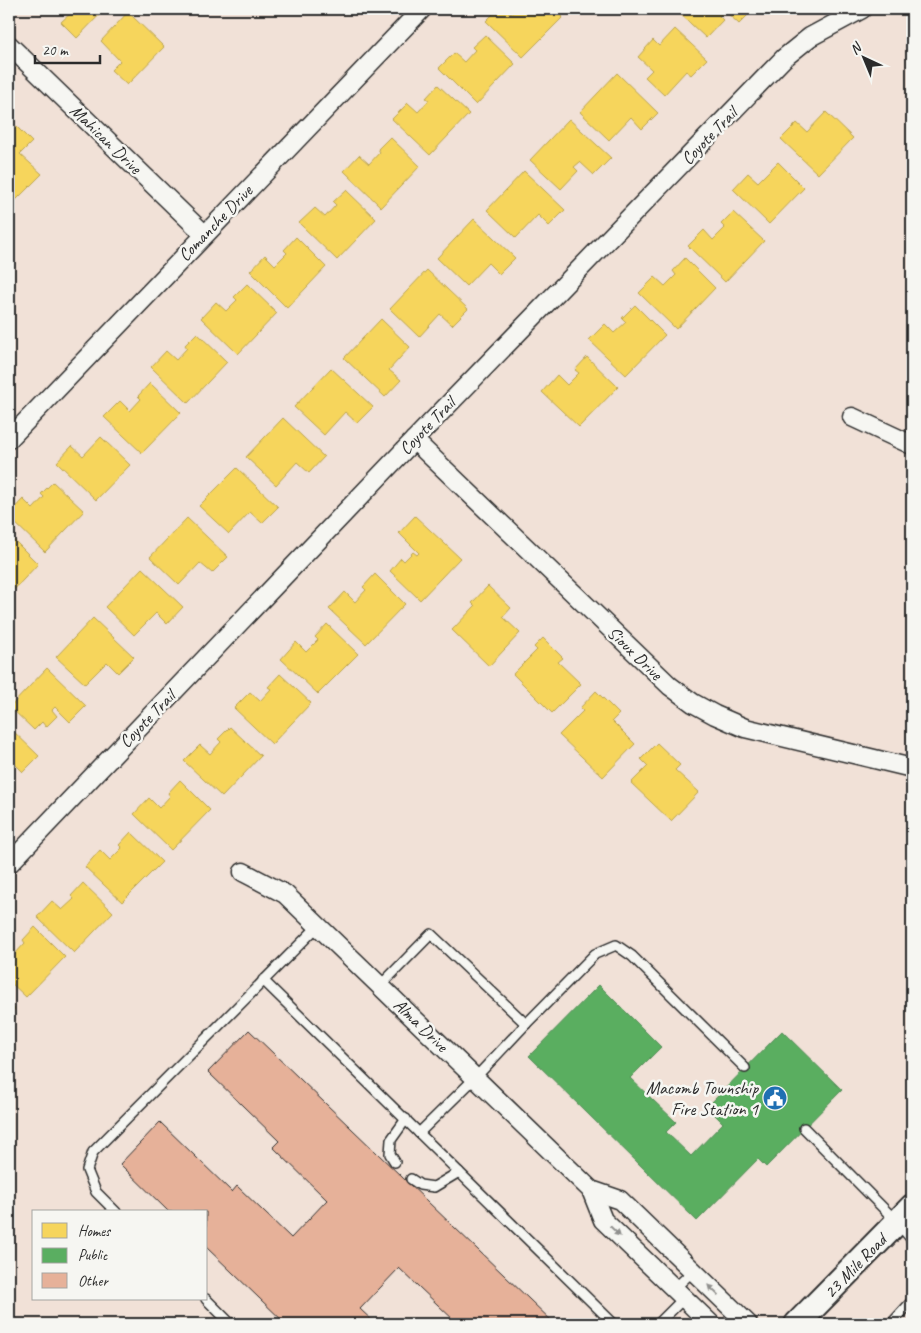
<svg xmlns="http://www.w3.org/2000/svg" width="921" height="1333" font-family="Caveat,sans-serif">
<rect width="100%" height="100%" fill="#f1e1d7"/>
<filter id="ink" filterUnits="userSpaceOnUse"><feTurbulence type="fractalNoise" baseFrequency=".02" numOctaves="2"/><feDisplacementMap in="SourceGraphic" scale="10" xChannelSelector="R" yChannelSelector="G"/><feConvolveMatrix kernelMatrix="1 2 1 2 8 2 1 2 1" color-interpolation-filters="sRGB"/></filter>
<g filter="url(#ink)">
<g fill="#f6d55c" stroke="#b9a24d">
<polygon points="66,9 105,9 77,38 61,22 71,13"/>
<polygon points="498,9 505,9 511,14 517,9 554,9 563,17 523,57 486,21"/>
<polygon points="675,9 754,9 739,24 725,11 719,16 723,20 706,38"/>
<polygon points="128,12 164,47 127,85 111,70 120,61 101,41"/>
<polygon points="675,29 707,59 691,75 686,71 664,95 645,77 652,70 638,57 653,40 659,46"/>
<polygon points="485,35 515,64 476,105 439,68 454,53 464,62 475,50 472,47"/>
<polygon points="617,73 658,113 642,129 631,117 609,140 580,112"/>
<polygon points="438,85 469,114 430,155 392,119 408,103 418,112 429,100 426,98"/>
<polygon points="826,112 853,138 818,174 781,139 797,123 807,132"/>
<polygon points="569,119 611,158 594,175 580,162 574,167 578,171 561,189 530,160"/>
<polygon points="16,126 32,142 20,154 42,174 15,201 9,195 9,133"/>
<polygon points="390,137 420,166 381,207 344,171 359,155 369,164 380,152 378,149"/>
<polygon points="778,162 804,188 769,224 733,189 748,173 758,182"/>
<polygon points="524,171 565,210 549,226 538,215 516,238 487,210"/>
<polygon points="346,190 376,219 337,260 299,223 315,208 325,217 336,205 333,202"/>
<polygon points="733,212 764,241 725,282 688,246 704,230 713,240 725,228 721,224"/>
<polygon points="474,219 515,258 499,274 488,263 466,286 437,258"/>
<polygon points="296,237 326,267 287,308 250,271 265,255 275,265 287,253 284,250"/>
<polygon points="685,258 715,288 676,329 639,293 655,277 665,286 676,275 673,271"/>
<polygon points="427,270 468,309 452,325 440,314 419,337 390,309"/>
<polygon points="247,284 277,313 238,354 201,318 216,302 226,311 237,300 234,297"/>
<polygon points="635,305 665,335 626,375 589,340 605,324 614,333 626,322 622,318"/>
<polygon points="381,319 410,347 389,370 401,380 385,397 344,358"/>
<polygon points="197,333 227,362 188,403 151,367 166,351 176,360 187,348 185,345"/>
<polygon points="587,357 618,387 579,427 542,392 557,375 567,385 579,373 575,370"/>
<polygon points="331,368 373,407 357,423 345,412 324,435 294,407"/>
<polygon points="150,383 181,413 142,453 104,417 120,401 130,411 141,399 138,396"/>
<polygon points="283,418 324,457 309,473 297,462 276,485 246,457"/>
<polygon points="101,437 130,465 96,500 57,462 72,446 83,456"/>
<polygon points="237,468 278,507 262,523 250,512 229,534 199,506"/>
<polygon points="53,482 84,511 45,552 9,517 9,514 23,499 33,509 44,497 41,494"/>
<polygon points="415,516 460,558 420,600 390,571 401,558 404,561 413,552 417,555 419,553 399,533"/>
<polygon points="187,518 228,557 212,573 200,563 179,585 150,557"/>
<polygon points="9,535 38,564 9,595"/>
<polygon points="142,568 183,607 167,624 156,613 134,635 105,607"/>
<polygon points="375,574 405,604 366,644 329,609 345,592 355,602 366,590 363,587"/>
<polygon points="488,586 511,608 503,617 520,633 489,666 452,630 475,606 472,603"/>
<polygon points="93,618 134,657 118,673 107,662 85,684 56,657"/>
<polygon points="327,624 358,654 318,694 281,659 296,642 306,652 318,640 315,637"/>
<polygon points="543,638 563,658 558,662 581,684 552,713 513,674 537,650 534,647"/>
<polygon points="47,668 86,706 70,722 55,707 52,710 57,716 46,727 42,722 34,730 10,707"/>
<polygon points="280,674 311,703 272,744 234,708 250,692 260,701 271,689 268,687"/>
<polygon points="596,691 619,714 612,721 635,744 603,777 559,735 583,711 580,708"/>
<polygon points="9,727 39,756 23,772 12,761 9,764"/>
<polygon points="230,727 261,756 222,797 184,761 200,745 210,754 221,742 218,739"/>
<polygon points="657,743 680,765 675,770 699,792 671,821 631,783 648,766 641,759"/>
<polygon points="180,780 210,810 171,850 134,814 149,798 159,808 170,796 168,793"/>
<polygon points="131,832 162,862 122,902 85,867 100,850 110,860 122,848 119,845"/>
<polygon points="83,883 113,912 74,953 37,917 52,901 62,910 74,899 71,896"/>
<polygon points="35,927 65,957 26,997 9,981 9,950 14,955 25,943 23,940"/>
<polygon points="9,1003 15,1009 9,1015"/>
</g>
<polygon fill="#5aae61" stroke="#4c8751" points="599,985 661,1047 630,1078 676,1122 666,1132 691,1156 723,1123 707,1107 782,1031 842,1090 766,1167 758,1159 697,1221 529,1056"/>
<polygon fill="#e6b199" stroke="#2b2b2b" points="249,1030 555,1324 467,1324 461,1319 457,1323 399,1268 360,1309 376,1324 286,1324 206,1247 206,1212 169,1212 120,1164 160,1122 232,1192 237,1186 291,1238 327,1200 273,1147 279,1141 208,1072"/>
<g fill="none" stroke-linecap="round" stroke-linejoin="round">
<defs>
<g id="service">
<polyline points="263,980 614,1324"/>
<polyline points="380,986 431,934 526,1024"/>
<polyline points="804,1128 897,1222 912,1240"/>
<polyline points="419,1133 476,1077 526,1024 595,954 616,945 632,956 745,1068"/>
<polyline points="395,1162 390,1154 391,1140 406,1119"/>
<polyline points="411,1179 420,1185 434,1187 459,1172"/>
<polyline points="116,1212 96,1192 87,1170 93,1152 318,926"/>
<polyline points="674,1289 693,1271"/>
<polyline points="206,1299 231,1324"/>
<polyline points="658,1324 684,1298"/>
<polyline points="891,1324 912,1301"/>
</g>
<g id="minor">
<polyline points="9,45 204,234"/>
<polyline points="852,417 912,445"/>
<polyline points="9,439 422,9"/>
<polyline points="414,440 670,686 693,703 715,715 745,728 912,768"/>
<polyline points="9,864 414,440 784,58 810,37 862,9"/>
<polyline points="243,872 285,894 591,1190 620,1200 748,1324"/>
<polyline points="591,1190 603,1220 711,1324"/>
</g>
<polyline id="secondary" points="797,1324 912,1207"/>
</defs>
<use href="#service" stroke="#2b2b2b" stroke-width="12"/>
<use href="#minor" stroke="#2b2b2b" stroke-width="21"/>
<use href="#secondary" stroke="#2b2b2b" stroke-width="28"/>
<use href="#service" stroke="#f6f6f2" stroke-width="9"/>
<use href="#minor" stroke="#f6f6f2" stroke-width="18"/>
<use href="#secondary" stroke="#f6f6f2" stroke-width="24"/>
</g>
<defs><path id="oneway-solid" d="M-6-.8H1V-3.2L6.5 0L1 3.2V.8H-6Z" transform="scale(1.25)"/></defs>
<g fill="#90908e">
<use href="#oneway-solid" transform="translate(615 1231) rotate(44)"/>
<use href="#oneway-solid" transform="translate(713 1290) rotate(-136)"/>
</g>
</g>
<defs>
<symbol id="civic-disc" viewBox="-11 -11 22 22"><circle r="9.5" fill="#1f6fb2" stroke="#f6f6f2"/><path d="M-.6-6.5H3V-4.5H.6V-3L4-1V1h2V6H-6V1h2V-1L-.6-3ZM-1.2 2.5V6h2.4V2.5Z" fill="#fff"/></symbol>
</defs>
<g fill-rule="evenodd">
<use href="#civic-disc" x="761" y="1084" width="28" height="28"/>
</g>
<g text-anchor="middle" stroke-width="5" stroke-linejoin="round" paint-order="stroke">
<g font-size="18" fill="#2b2b2b" stroke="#f6f6f2">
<text transform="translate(709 136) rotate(-46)" y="6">Coyote Trail</text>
<text transform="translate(106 139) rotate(44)" y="6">Mahican Drive</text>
<text transform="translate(215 223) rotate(-46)" y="6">Comanche Drive</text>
<text transform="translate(427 426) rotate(-46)" y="6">Coyote Trail</text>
<text transform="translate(635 653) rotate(44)" y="6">Sioux Drive</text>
<text transform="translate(147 719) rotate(-46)" y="6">Coyote Trail</text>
<text transform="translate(421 1025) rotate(44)" y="6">Alma Drive</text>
<text transform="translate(855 1266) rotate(-46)" y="6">23 Mile Road</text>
</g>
<g font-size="18" fill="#2b2b2b" stroke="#f6f6f2" text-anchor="end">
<text x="758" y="1094">Macomb Township<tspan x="758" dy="21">Fire Station 1</tspan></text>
</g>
</g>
<rect width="921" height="1333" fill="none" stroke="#f6f6f2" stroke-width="30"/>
<rect x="15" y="15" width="891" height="1303" fill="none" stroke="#2b2b2b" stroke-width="2" filter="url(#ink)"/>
<rect x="32" y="1210" width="175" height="90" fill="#f6f6f2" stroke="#a5a5a2"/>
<rect x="42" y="1223" width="25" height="15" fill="#f6d55c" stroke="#a5a5a2"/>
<text x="78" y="1236" font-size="15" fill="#2b2b2b">Homes</text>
<rect x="42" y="1248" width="25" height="15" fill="#5aae61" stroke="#a5a5a2"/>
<text x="78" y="1260" font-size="15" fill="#2b2b2b">Public</text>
<rect x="42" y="1273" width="25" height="15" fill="#e6b199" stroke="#a5a5a2"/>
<text x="78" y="1286" font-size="15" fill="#2b2b2b">Other</text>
<g transform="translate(864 58) rotate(316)" stroke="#f6f6f2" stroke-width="4" paint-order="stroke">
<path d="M0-4L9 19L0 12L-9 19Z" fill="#2b2b2b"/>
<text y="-8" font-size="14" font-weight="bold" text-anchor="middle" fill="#2b2b2b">N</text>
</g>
<path d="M35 55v8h65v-8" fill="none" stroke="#2b2b2b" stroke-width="2.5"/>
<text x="42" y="55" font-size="15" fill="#2b2b2b" stroke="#f6f6f2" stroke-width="4" paint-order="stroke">20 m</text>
</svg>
